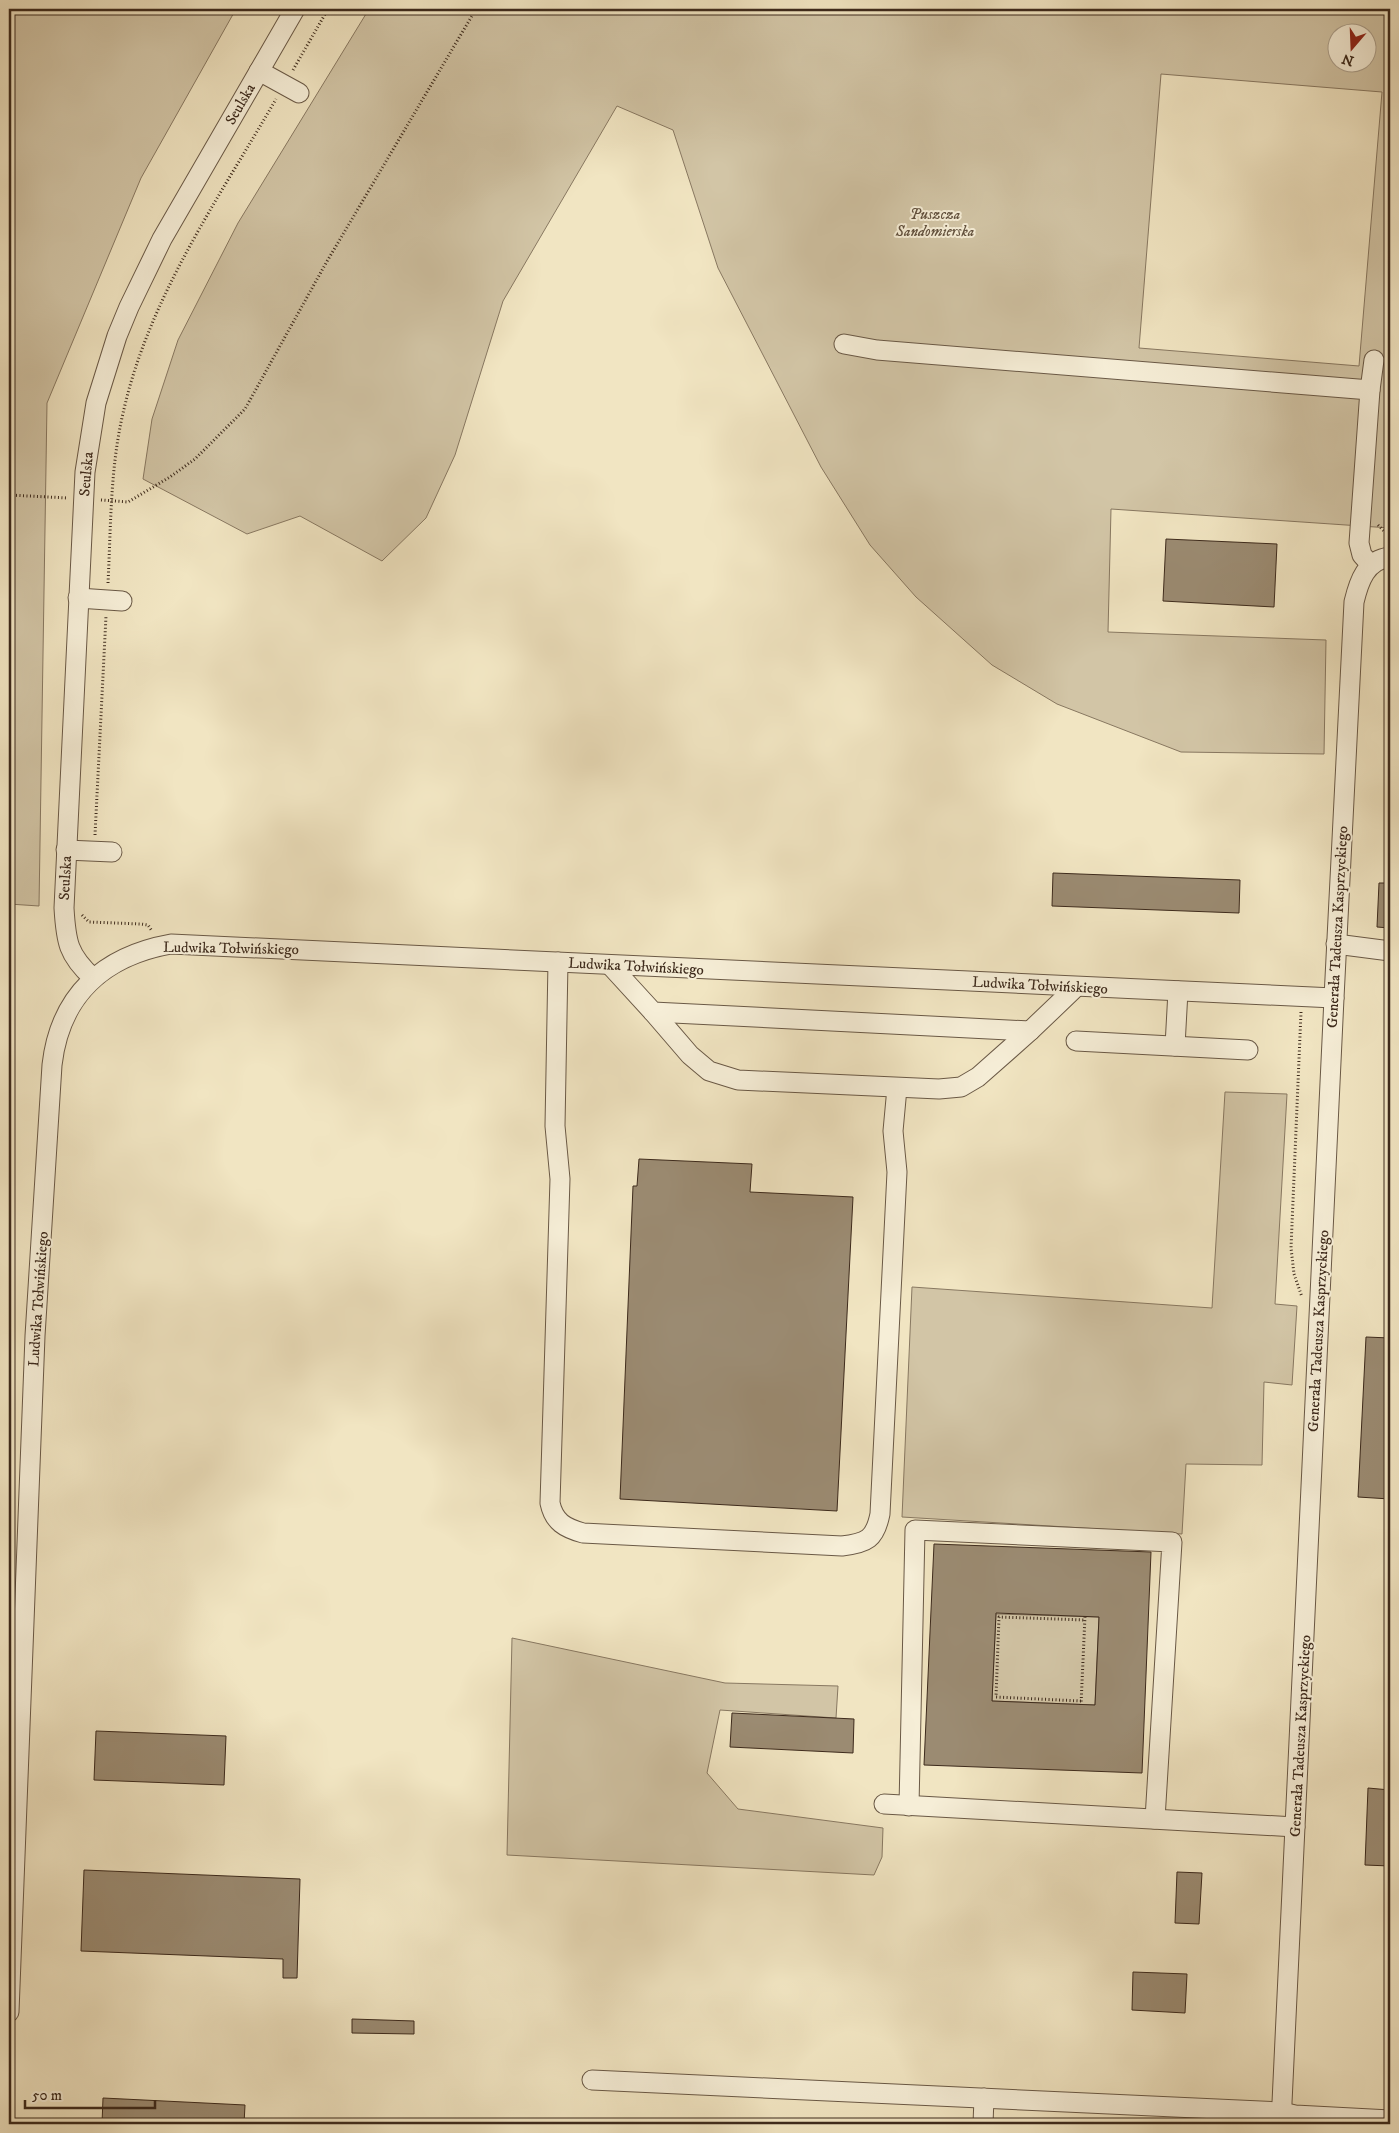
<svg xmlns="http://www.w3.org/2000/svg" width="1399" height="2133" font-family="'IM FELL DW Pica',serif">
<rect width="100%" height="100%" fill="#f1e5c2"/>
<filter id="stains"><feTurbulence type="fractalNoise" baseFrequency=".004" numOctaves="4"/><feColorMatrix values="0 0 0 0 .2 0 0 0 0 .09 0 0 0 0 .02 0 0 0 .5 -.17"/></filter>
<radialGradient id="worn" r=".72"><stop offset=".6" stop-color="#630" stop-opacity="0"/><stop offset="1" stop-color="#630" stop-opacity=".3"/></radialGradient>
<g fill="#d2c5a6" stroke="#887861" fill-rule="evenodd">
<polygon points="9,9 236,9 141,178 47,403 39,906 9,904"/>
<path d="M369,9H1390V528L1111,509L1108,632L1326,640L1324,754L1181,752L1057,704L992,665L916,597L870,545L821,467L718,268L673,130L617,106L503,301L455,455L426,518L382,561L300,516L247,534L143,479L152,419L178,340L238,223ZM1336,32H1366V62H1336ZM1161,74L1382,92L1359,366L1139,348Z"/>
<polygon points="1225,1092 1287,1094 1275,1304 1297,1306 1292,1385 1264,1382 1262,1465 1186,1464 1182,1534 902,1517 912,1287 1212,1308"/>
<polygon points="996,1614 1099,1617 1095,1705 992,1701"/>
<polygon points="512,1638 725,1683 838,1686 836,1718 720,1710 707,1773 738,1809 883,1828 882,1857 874,1875 507,1855"/>
</g>
<g fill="#9b8b72" stroke="#3d2a1c" fill-rule="evenodd">
<polygon points="1166,539 1277,544 1274,607 1163,601"/>
<polygon points="1053,873 1240,880 1239,913 1052,906"/>
<polygon points="1379,883 1390,883 1390,928 1377,927"/>
<polygon points="639,1159 752,1164 750,1192 853,1197 837,1511 620,1499 633,1186 637,1186"/>
<polygon points="1366,1337 1390,1338 1390,1499 1358,1497"/>
<path d="M934,1544L1151,1552L1142,1773L924,1765ZM996,1613L1099,1617L1095,1705L992,1701Z"/>
<polygon points="732,1713 854,1719 853,1753 730,1747"/>
<polygon points="96,1731 226,1736 224,1785 94,1780"/>
<polygon points="1368,1788 1390,1790 1390,1866 1365,1865"/>
<polygon points="84,1870 300,1879 297,1978 283,1978 283,1959 81,1951"/>
<polygon points="1177,1872 1202,1873 1199,1924 1175,1923"/>
<polygon points="1133,1972 1187,1974 1185,2013 1132,2010"/>
<polygon points="352,2019 414,2021 414,2034 352,2033"/>
<polygon points="103,2098 245,2105 244,2124 102,2124"/>
</g>
<g fill="none" stroke-linecap="round" stroke-linejoin="round">
<defs>
<g id="minor">
<polyline points="259,71 299,93"/>
<polyline points="844,344 877,350 1370,390 1359,543 1362,555 1371,565"/>
<polyline points="1370,390 1374,360"/>
<polyline points="78,598 122,601"/>
<polyline points="66,850 112,852"/>
<polyline points="1336,944 1390,951"/>
<path d="M558,962L555,1126L560,1179L550,1503C554,1522 565,1528 583,1533L842,1546C867,1543 875,1539 880,1514L897,1172L893,1131L897,1088"/>
<polyline points="610,965 653,1012 1030,1031 1076,987"/>
<path d="M93,978C68,955 66,942 64,908L85,472L96,403L117,336L129,307L162,239L295,9"/>
<polyline points="653,1012 690,1055 709,1071 738,1080 939,1089 961,1087 978,1077 1030,1031"/>
<polyline points="1076,1041 1248,1050"/>
<polyline points="1175,1046 1178,991"/>
<polyline points="884,1804 1295,1827"/>
<polyline points="909,1806 915,1530 1172,1542 1155,1819"/>
<path d="M9,2012L35,1336L52,1065C60,995 104,956 171,944L1334,998"/>
<polyline points="592,2080 1282,2112 1295,2115 1390,2120"/>
<polyline points="983,2124 984,2098"/>
<path d="M1281,2124L1334,998L1354,602C1359,581 1366,560 1390,557"/>
</g>
</defs>
<use href="#minor" stroke="#6a5946" stroke-width="21"/>
<g stroke="#3d2a1c" stroke-width="3" stroke-dasharray="1 2.5" stroke-linecap="butt">
<polyline points="9,13 47,9"/>
<polyline points="293,70 328,9"/>
<polyline points="9,495 68,498"/>
<polyline points="101,500 128,502 170,477 195,459 245,409 326,263 476,9"/>
<polyline points="1378,525 1390,537"/>
<path d="M108,583C111,525 110,466 124,409C150,296 219,198 276,99"/>
<polyline points="95,835 106,616"/>
<polyline points="82,915 89,922 141,924 148,925 152,931"/>
<polyline points="1301,1012 1291,1248 1294,1274 1302,1297"/>
<polyline points="1081,1701 996,1697 999,1617 1085,1620"/>
<polyline points="1081,1705 1085,1616"/>
</g>
<use href="#minor" stroke="#f6eed7" stroke-width="19"/>
</g>
<g text-anchor="middle" stroke-width="4" stroke-linejoin="round" paint-order="stroke">
<g font-size="15" fill="#3d2a1c" stroke="#f6eed7">
<text transform="translate(240 104) rotate(-60)" y="5">Seulska</text>
<text transform="translate(86 474) rotate(-85)" y="5">Seulska</text>
<text transform="translate(65 878) rotate(-87)" y="5">Seulska</text>
<text transform="translate(1337 927) rotate(-87)" y="5">Generała Tadeusza Kasprzyckiego</text>
<text transform="translate(231 948) rotate(1)" y="5">Ludwika Tołwińskiego</text>
<text transform="translate(636 966) rotate(3)" y="5">Ludwika Tołwińskiego</text>
<text transform="translate(1040 985) rotate(3)" y="5">Ludwika Tołwińskiego</text>
<text transform="translate(38 1299) rotate(-86)" y="5">Ludwika Tołwińskiego</text>
<text transform="translate(1318 1331) rotate(-87)" y="5">Generała Tadeusza Kasprzyckiego</text>
<text transform="translate(1300 1736) rotate(-87)" y="5">Generała Tadeusza Kasprzyckiego</text>
</g>
<g font-size="15" font-style="italic" fill="#62513e" stroke="#f6eed7">
<text x="935" y="219">Puszcza<tspan x="935" dy="17">Sandomierska</tspan></text>
</g>
</g>
<rect width="1399" height="2133" fill="none" stroke="#f1e5c2" stroke-width="30"/>
<rect x="10" y="10" width="1379" height="2113" fill="none" stroke="#3d2a1c" stroke-width="2.5"/>
<rect x="15" y="15" width="1369" height="2103" fill="none" stroke="#3d2a1c"/>
<g transform="translate(1352 48) rotate(199)"><circle r="24" fill="#f6eed7" stroke="#aca08c"/>
<path d="M0-4L9 19L0 12L-9 19Z" fill="#8f2418"/>
<text y="-8" font-size="14" font-weight="bold" text-anchor="middle" fill="#3d2a1c">N</text>
</g>
<path d="M25 2100v8h130v-8" fill="none" stroke="#3d2a1c" stroke-width="2.5"/>
<text x="32" y="2100" font-size="15" fill="#3d2a1c" stroke="#f6eed7" stroke-width="4" paint-order="stroke">50 m</text>
<rect width="100%" height="100%" filter="url(#stains)"/>
<rect width="100%" height="100%" fill="url(#worn)"/>
</svg>
